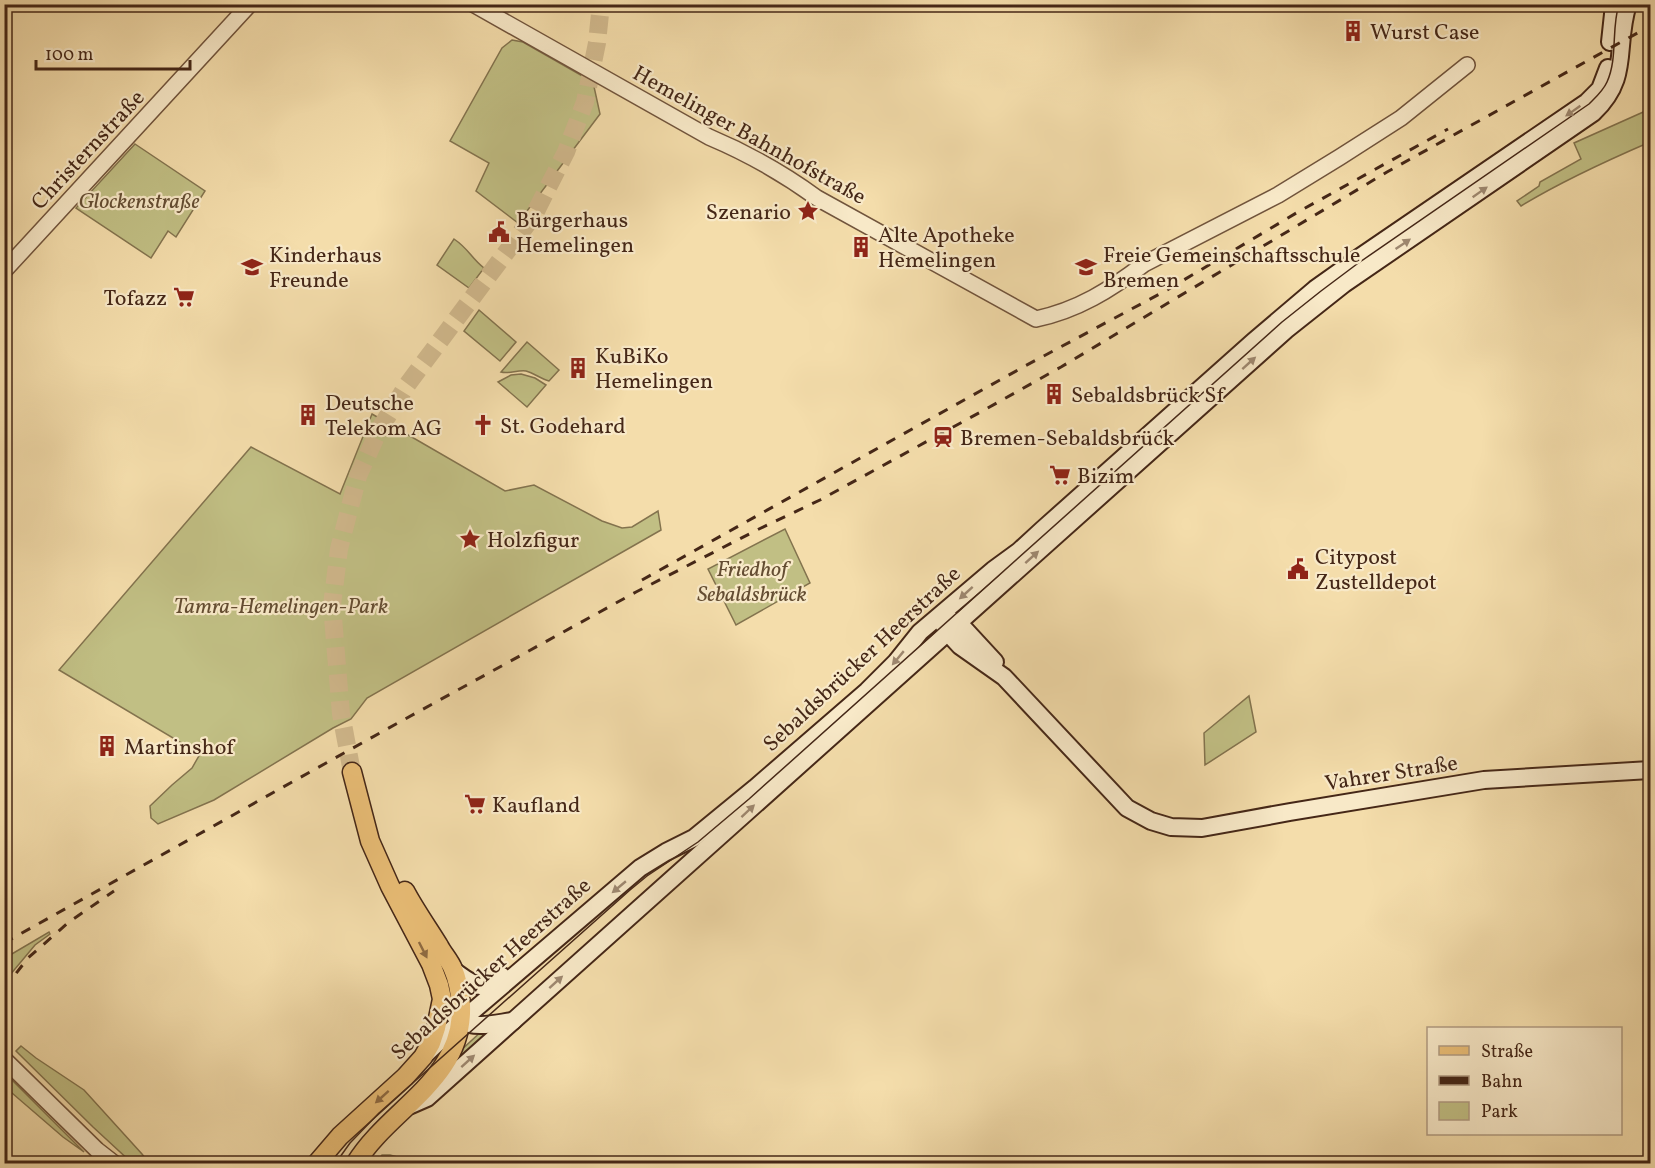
<svg xmlns="http://www.w3.org/2000/svg" width="1655" height="1168" font-family="Vollkorn,serif">
<rect width="100%" height="100%" fill="#f4ddab"/>
<filter id="stains"><feTurbulence type="fractalNoise" baseFrequency=".00333" numOctaves="4"/><feColorMatrix values="0 0 0 0 .2 0 0 0 0 .09 0 0 0 0 .02 0 0 0 .5 -.17"/></filter>
<radialGradient id="worn" r=".72"><stop offset=".6" stop-color="#630" stop-opacity="0"/><stop offset="1" stop-color="#630" stop-opacity=".3"/></radialGradient>
<g fill="#c1bf84" stroke="#83734e" stroke-width="1.5">
<polygon points="512,40 523,42 593,82 600,114 518,223 476,191 489,163 450,141 502,48"/>
<path d="M1650,109V142C1606,161 1562,181 1521,206L1517,201L1539,186L1540,182L1581,159L1574,143Z"/>
<polygon points="135,144 205,191 176,237 168,231 151,258 76,208"/>
<path d="M454,239C469,249 471,258 484,268L469,288L437,265Z"/>
<polygon points="479,310 516,342 500,361 464,331"/>
<path d="M527,342L559,370L549,381C541,379 534,373 526,371C517,370 509,374 501,372Z"/>
<polygon points="521,374 535,378 546,385 527,407 498,382 511,375"/>
<polygon points="372,414 505,491 534,485 602,521 622,528 632,527 658,511 661,530 367,698 351,719 333,728 214,800 158,824 151,818 150,806 172,785 192,768 200,754 59,670 251,447 340,494"/>
<polygon points="785,529 810,583 736,625 708,569"/>
<polygon points="1249,696 1256,732 1205,765 1204,733"/>
<polygon points="49,932 50,934 35,945 5,981 5,958"/>
<polygon points="484,1029 491,1035 450,1068 457,1054"/>
<polygon points="21,1046 36,1058 84,1090 142,1154 149,1163 132,1163 93,1127 16,1051"/>
<polygon points="4,1072 84,1152 63,1137 5,1087"/>
<polygon points="382,1155 390,1155 401,1158 397,1163 376,1163"/>
</g>
<g fill="none" stroke-linecap="round" stroke-linejoin="round">
<polyline stroke="#d1b98d" stroke-width="18" stroke-dasharray="18 9" stroke-linecap="butt" points="352,772 341,714 332,605 339,549 358,476 379,430 407,385 534,215 566,152 585,102 597,43 601,4"/>
<defs>
<g id="tertiary">
<path d="M473,4L709,137C747,153 784,174 817,198L1036,319C1078,310 1110,290 1144,264L1278,195L1340,157L1401,118L1467,65"/>
<polyline points="4,271 250,4"/>
<polyline points="4,1059 97,1150 115,1164"/>
</g>
<g id="secondary">
<polyline points="1610,42 1613,14 1616,4"/>
<polyline points="949,619 959,623 995,662"/>
<polyline points="943,624 948,633 960,646 1004,677 1127,808 1151,821 1171,827 1202,828 1290,812 1484,780 1650,770"/>
<path d="M453,970C462,976 478,991 490,985C494,984 498,979 502,976"/>
<path d="M442,999C447,1006 453,1016 461,1021C476,1029 497,1023 513,1021"/>
<polyline points="426,1054 461,1021 640,868 666,852 694,838 755,788 867,691 896,662 920,632 993,570 1019,551 1043,529 1254,341 1315,289 1360,257 1587,102 1600,89 1608,68"/>
<path d="M411,1105L427,1098L1286,330L1344,284L1593,113C1631,77 1614,48 1628,4"/>
</g>
<g id="primary">
<polyline points="316,1164 340,1136 405,1077 423,1057 431,1043 436,1028 442,999 439,985 431,964 390,886 370,841 352,772"/>
<path d="M355,1164C389,1108 464,1080 461,1005C460,994 458,980 453,969C450,961 443,954 439,946C428,928 415,910 405,891"/>
</g>
</defs>
<use href="#tertiary" stroke="#71543c" stroke-width="18"/>
<use href="#secondary" stroke="#452717" stroke-width="20"/>
<use href="#primary" stroke="#452717" stroke-width="21"/>
<use href="#tertiary" stroke="#f8e9c8" stroke-width="15"/>
<use href="#secondary" stroke="#f8e9c8" stroke-width="16"/>
<use href="#primary" stroke="#eabe76" stroke-width="18"/>
<path stroke="#452717" stroke-width="1.5" d="M335,1164L350,1143L379,1113L630,890L647,876L698,842L749,799L1282,322L1321,291L1357,264L1589,104C1596,97 1603,91 1607,82C1618,58 1611,29 1619,4"/>
<g stroke="#452717" stroke-width="3" stroke-dasharray="10 10" stroke-linecap="butt">
<polyline points="642,580 1025,366 1167,290 1298,212 1448,129"/>
<polyline points="4,943 396,724 636,592 759,529 820,500 986,409 1061,367 1387,172 1650,26"/>
<polyline points="4,989 28,958 69,922 114,891"/>
</g>
</g>
<defs><path id="oneway-solid" d="M-6-.8H1V-3.2L6.5 0L1 3.2V.8H-6Z" transform="scale(1.5)"/></defs>
<g fill="#9e8870">
<use href="#oneway-solid" transform="translate(1573 111) rotate(145)"/>
<use href="#oneway-solid" transform="translate(1480 192) rotate(-35)"/>
<use href="#oneway-solid" transform="translate(1403 244) rotate(-34)"/>
<use href="#oneway-solid" transform="translate(1249 363) rotate(-42)"/>
<use href="#oneway-solid" transform="translate(1032 557) rotate(-42)"/>
<use href="#oneway-solid" transform="translate(966 593) rotate(138)"/>
<use href="#oneway-solid" transform="translate(898 658) rotate(130)"/>
<use href="#oneway-solid" transform="translate(748 811) rotate(-43)"/>
<use href="#oneway-solid" transform="translate(619 887) rotate(140)"/>
<use href="#oneway-solid" transform="translate(556 982) rotate(-42)"/>
<use href="#oneway-solid" transform="translate(468 1061) rotate(-42)"/>
</g>
<g fill="#8f6b42">
<use href="#oneway-solid" transform="translate(423 950) rotate(63)"/>
<use href="#oneway-solid" transform="translate(382 1097) rotate(138)"/>
</g>
<defs>
<symbol id="building-bare" viewBox="-9 -9 18 18"><path d="M-4-6H4V6H1V3H-1V6H-4ZM-2.5-4.3h1.7v1.8h-1.7ZM.8-4.3h1.7v1.8H.8ZM-2.5-1h1.7V.8h-1.7ZM.8-1h1.7V.8H.8Z" fill="#8f2418" stroke="#f8e9c8" stroke-width="2.5" paint-order="stroke"/></symbol>
<symbol id="sight-bare" viewBox="-9 -9 18 18"><path d="M0-6L1.8-2.2L6-1.7L2.9 1.2L3.7 5.4L0 3.3L-3.7 5.4L-2.9 1.2L-6-1.7L-1.8-2.2Z" fill="#8f2418" stroke="#f8e9c8" stroke-width="2.5" paint-order="stroke"/></symbol>
<symbol id="civic-bare" viewBox="-9 -9 18 18"><path d="M-.6-6.5H3V-4.5H.6V-3L4-1V1h2V6H-6V1h2V-1L-.6-3ZM-1.2 2.5V6h2.4V2.5Z" fill="#8f2418" stroke="#f8e9c8" stroke-width="2.5" paint-order="stroke"/></symbol>
<symbol id="school-bare" viewBox="-9 -9 18 18"><path d="M0-5L7-2L0 1L-7-2ZM-4 1L0 2.5L4 1V4Q0 6-4 4Z" fill="#8f2418" stroke="#f8e9c8" stroke-width="2.5" paint-order="stroke"/></symbol>
<symbol id="supermarket-bare" viewBox="-9 -9 18 18"><path d="M-6-5.5h2.5l.6 2H6L4.5 2H-2.5L-4.4-4H-6ZM-1.5 3.2a1.3 1.3 0 1 0 .1 0ZM3 3.2a1.3 1.3 0 1 0 .1 0Z" fill="#8f2418" stroke="#f8e9c8" stroke-width="2.5" paint-order="stroke"/></symbol>
<symbol id="church-bare" viewBox="-9 -9 18 18"><path d="M-1.2-6h2.4v3.5h3.3v2.4h-3.3V6h-2.4V-.1h-3.3v-2.4h3.3Z" fill="#8f2418" stroke="#f8e9c8" stroke-width="2.5" paint-order="stroke"/></symbol>
<symbol id="station-bare" viewBox="-9 -9 18 18"><path d="M-3-6H3Q5-6 5-4V2Q5 4 3 4L4.5 6H3L1.5 4h-3L-3 6H-4.5L-3 4Q-5 4-5 2V-4Q-5-6-3-6ZM-3.5-4v3h7v-3ZM-3.5 1v1.5H-2V1ZM2 1v1.5H3.5V1Z" fill="#8f2418" stroke="#f8e9c8" stroke-width="2.5" paint-order="stroke"/></symbol>
</defs>
<g fill-rule="evenodd">
<use href="#building-bare" x="1338" y="16" width="30" height="30"/>
<use href="#sight-bare" x="793" y="196" width="30" height="30"/>
<use href="#civic-bare" x="484" y="217" width="30" height="30"/>
<use href="#building-bare" x="846" y="232" width="30" height="30"/>
<use href="#school-bare" x="237" y="252" width="30" height="30"/>
<use href="#school-bare" x="1071" y="252" width="30" height="30"/>
<use href="#supermarket-bare" x="169" y="282" width="30" height="30"/>
<use href="#building-bare" x="563" y="353" width="30" height="30"/>
<use href="#building-bare" x="1039" y="379" width="30" height="30"/>
<use href="#building-bare" x="293" y="400" width="30" height="30"/>
<use href="#church-bare" x="468" y="410" width="30" height="30"/>
<use href="#station-bare" x="928" y="422" width="30" height="30"/>
<use href="#supermarket-bare" x="1045" y="460" width="30" height="30"/>
<use href="#sight-bare" x="455" y="524" width="30" height="30"/>
<use href="#civic-bare" x="1283" y="554" width="30" height="30"/>
<use href="#building-bare" x="92" y="731" width="30" height="30"/>
<use href="#supermarket-bare" x="460" y="789" width="30" height="30"/>
</g>
<g text-anchor="middle" stroke-width="4.5" stroke-linejoin="round" paint-order="stroke">
<g font-size="22" fill="#452717" stroke="#f8e9c8" text-anchor="start">
<text x="1370" y="39">Wurst Case</text>
<text x="791" y="219" text-anchor="end">Szenario</text>
<text x="516" y="227">Bürgerhaus<tspan x="516" dy="25">Hemelingen</tspan></text>
<text x="878" y="242">Alte Apotheke<tspan x="878" dy="25">Hemelingen</tspan></text>
<text x="269" y="262">Kinderhaus<tspan x="269" dy="25">Freunde</tspan></text>
<text x="1103" y="262">Freie Gemeinschaftsschule<tspan x="1103" dy="25">Bremen</tspan></text>
<text x="167" y="305" text-anchor="end">Tofazz</text>
<text x="595" y="363">KuBiKo<tspan x="595" dy="25">Hemelingen</tspan></text>
<text x="1071" y="402">Sebaldsbrück Sf</text>
<text x="325" y="410">Deutsche<tspan x="325" dy="25">Telekom AG</tspan></text>
<text x="500" y="433">St. Godehard</text>
<text x="960" y="445">Bremen-Sebaldsbrück</text>
<text x="1077" y="483">Bizim</text>
<text x="487" y="547">Holzfigur</text>
<text x="1315" y="564">Citypost<tspan x="1315" dy="25">Zustelldepot</tspan></text>
<text x="124" y="754">Martinshof</text>
<text x="492" y="812">Kaufland</text>
</g>
<g font-size="22" fill="#452717" stroke="#f8e9c8">
<text transform="translate(750 134) rotate(29)" y="8">Hemelinger Bahnhofstraße</text>
<text transform="translate(87 149) rotate(-47)" y="8">Christernstraße</text>
<text transform="translate(861 658) rotate(-43)" y="8">Sebaldsbrücker Heerstraße</text>
<text transform="translate(1391 772) rotate(-9)" y="8">Vahrer Straße</text>
<text transform="translate(490 968) rotate(-42)" y="8">Sebaldsbrücker Heerstraße</text>
</g>
<g font-size="22" font-style="italic" fill="#644d32" stroke="#f8e9c8">
<text x="139" y="208">Glockenstraße</text>
<text x="752" y="576">Friedhof<tspan x="752" dy="25">Sebaldsbrück</tspan></text>
<text x="281" y="613">Tamra-Hemelingen-Park</text>
</g>
</g>
<rect width="1655" height="1168" fill="none" stroke="#f4ddab" stroke-width="24"/>
<rect x="6" y="6" width="1643" height="1156" fill="none" stroke="#452717" stroke-width="3"/>
<rect x="12" y="12" width="1631" height="1144" fill="none" stroke="#452717" stroke-width="1.5"/>
<rect x="1427" y="1027" width="195" height="108" fill="#f8e9c8" stroke="#b09b81" stroke-width="1.5"/>
<rect x="1439" y="1046" width="30" height="9" fill="#eabe76" stroke="#b09b81" stroke-width="1.5"/>
<text x="1481" y="1057" font-size="18" fill="#452717">Straße</text>
<rect x="1439" y="1076" width="30" height="9" fill="#452717" stroke="#b09b81" stroke-width="1.5"/>
<text x="1481" y="1087" font-size="18" fill="#452717">Bahn</text>
<rect x="1439" y="1102" width="30" height="18" fill="#c1bf84" stroke="#b09b81" stroke-width="1.5"/>
<text x="1481" y="1117" font-size="18" fill="#452717">Park</text>
<path d="M36 60v9h154v-9" fill="none" stroke="#452717" stroke-width="3"/>
<text x="45" y="60" font-size="18" fill="#452717" stroke="#f8e9c8" stroke-width="4.5" paint-order="stroke">100 m</text>
<rect width="100%" height="100%" filter="url(#stains)"/>
<rect width="100%" height="100%" fill="url(#worn)"/>
</svg>
